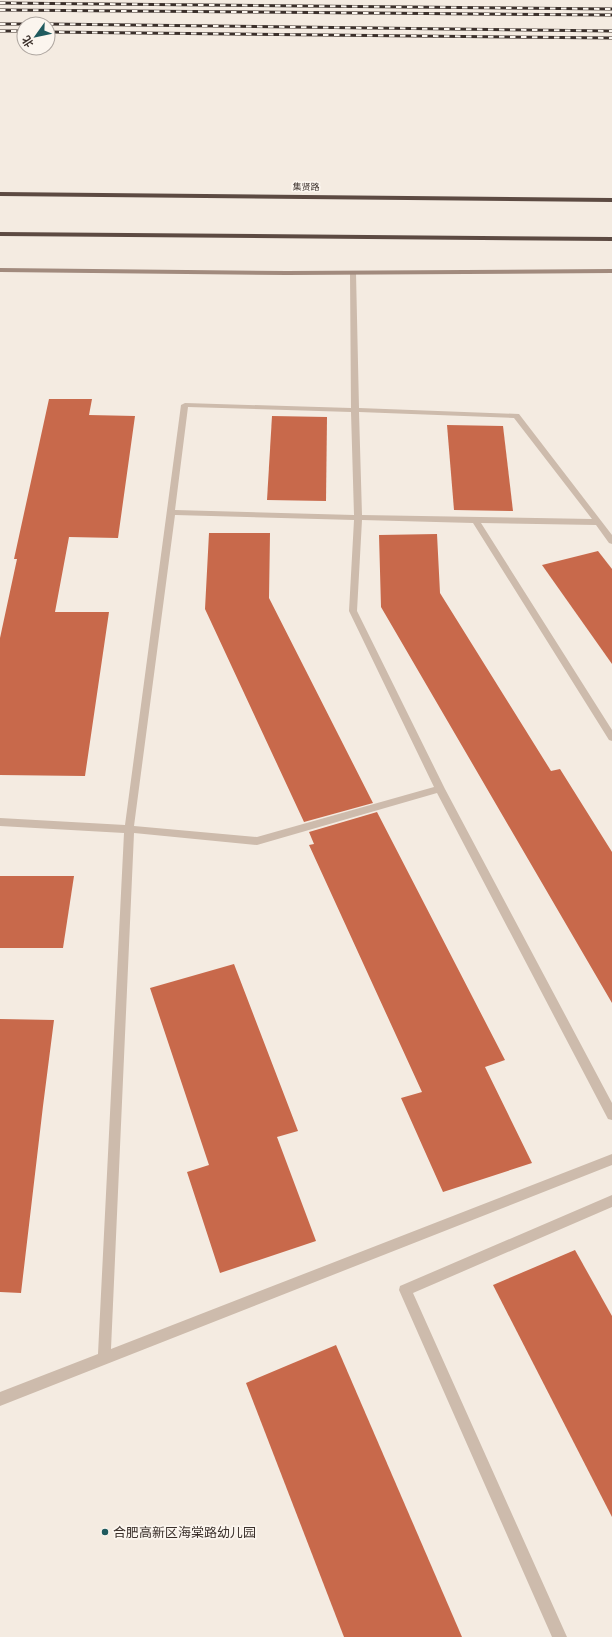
<svg xmlns="http://www.w3.org/2000/svg" width="612" height="1637" font-family="'IBM Plex Sans','Noto Sans SC',sans-serif">
<rect width="100%" height="100%" fill="#f4ebe1"/>
<g fill="#c8694b">
<polygon points="49,399 92,399 89,415 135,416 118,538 69,537 55,612 109,612 85,776 0,775 0,638 17,559 14,559"/>
<polygon points="272,416 327,417 326,501 267,500"/>
<polygon points="447,425 503,426 513,511 454,510"/>
<polygon points="209,533 270,533 269,598 373,803 304,822 205,609"/>
<polygon points="437,534 440,593 551,771 560,769 612,852 612,1003 381,607 379,535"/>
<polygon points="598,551 612,569 612,664 542,565"/>
<polygon points="377,812 505,1060 485,1067 532,1163 443,1192 401,1098 422,1092 309,845 314,844 309,832"/>
<polygon points="0,876 74,876 63,948 0,948"/>
<polygon points="234,964 298,1131 277,1137 316,1241 220,1273 187,1172 209,1165 150,988"/>
<polygon points="0,1019 54,1020 43,1106 21,1293 0,1292"/>
<polygon points="575,1250 612,1316 612,1517 493,1285"/>
<polygon points="336,1345 462,1637 344,1637 246,1383"/>
</g>
<g fill="none" stroke-linecap="round" stroke-linejoin="round">
<g fill="#cdbbac" fill-rule="evenodd">
<path d="M353,271L356,273L359,408L519,414L612,535V544L609,543L596,525L481,523L612,730V741L609,740L473,523L362,520L357,611L445,789L612,1103V1120L608,1119L437,793L257,845L134,833L111,1349L612,1154V1165L0,1406V1392L98,1354L124,833L0,826V818L125,825L181,405L185,403L351,408L350,273ZM188,407L351,412L354,515L175,510ZM359,412L514,418L592,519L362,515ZM175,515L354,520L349,611L434,787L257,837L134,826Z"/>
<polygon points="612,1195 612,1207 413,1293 567,1637 552,1637 399,1290 400,1286"/>
</g>
<polygon fill="#a18a7d" fill-rule="evenodd" points="0,268 287,271 612,269 612,273 287,275 0,272"/>
<g fill="#5c4a42" fill-rule="evenodd">
<polygon points="0,192 612,198 612,202 0,196"/>
<polygon points="0,232 612,237 612,241 0,236"/>
</g>
<defs>
<g id="rail">
<polyline points="0,3 612,9"/>
<polyline points="0,10 612,15"/>
<polyline points="0,24 24,24"/>
<polyline points="48,24 612,31"/>
<polyline points="0,31 24,31"/>
<polyline points="48,32 612,38"/>
</g>
</defs>
<use href="#rail" stroke="#3b302b" stroke-width="3"/>
<use href="#rail" stroke="#fbf5ee" stroke-width="2" stroke-dasharray="5.5" stroke-linecap="butt"/>
</g>
<circle fill="#1f5a5e" stroke="#fbf5ee" stroke-width="1.5" cx="105" cy="1532" r="4"/>
<g text-anchor="middle" stroke-width="3.5" stroke-linejoin="round" paint-order="stroke">
<g font-size="9" fill="#3b302b" stroke="#fbf5ee">
<text transform="translate(306 187) rotate(1)" y="3">集贤路</text>
</g>
<g font-size="13" fill="#3b302b" stroke="#fbf5ee" text-anchor="start">
<text x="113" y="1537">合肥高新区海棠路幼儿园</text>
</g>
</g>
<g transform="translate(36 36) rotate(237)"><circle r="19" fill="#fbf5ee" stroke="#aea6a0"/>
<path d="M0-3L7 15L0 10L-7 15Z" fill="#1f5a5e"/>
<text y="-6" font-size="11" font-weight="bold" text-anchor="middle" fill="#3b302b">北</text>
</g>
</svg>
